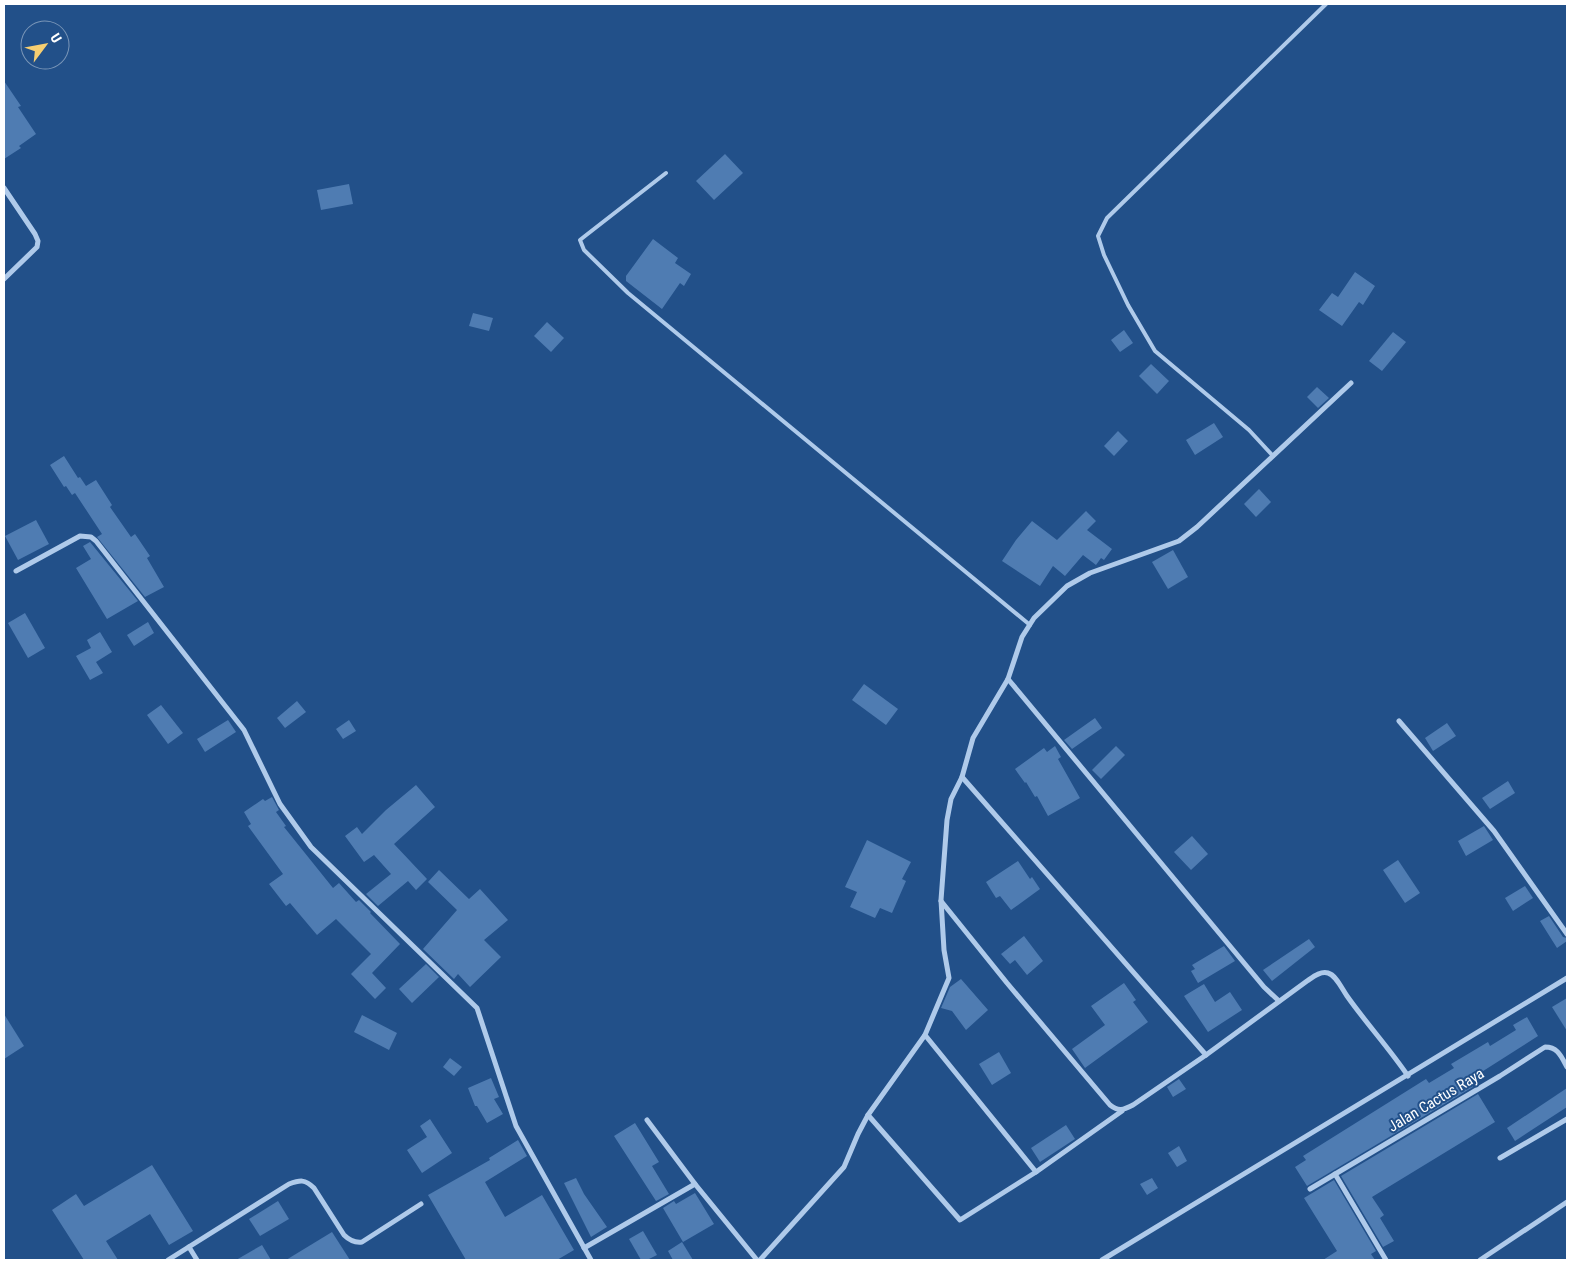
<svg xmlns="http://www.w3.org/2000/svg" width="1571" height="1264" font-family="'Roboto Condensed',sans-serif">
<rect width="100%" height="100%" fill="#225089"/>
<g fill="#4f7cb2">
<polygon points="4,81 21,106 18,107 36,134 19,146 21,148 4,159"/>
<polygon points="725,154 743,173 714,200 696,181"/>
<polygon points="349,184 353,204 321,210 317,190"/>
<polygon points="653,239 678,258 675,263 691,274 684,286 680,283 662,309 626,281 626,276"/>
<polygon points="1355,272 1375,286 1363,305 1359,302 1342,326 1319,310 1332,293 1338,297"/>
<polygon points="473,313 493,318 489,331 469,326"/>
<polygon points="547,322 564,338 551,352 534,336"/>
<polygon points="1124,330 1133,343 1120,352 1111,340"/>
<polygon points="1393,332 1406,342 1382,371 1369,361"/>
<polygon points="1151,364 1169,381 1157,394 1139,376"/>
<polygon points="1317,387 1329,398 1318,408 1307,397"/>
<polygon points="1214,423 1223,437 1195,455 1186,440"/>
<polygon points="1118,431 1128,441 1114,456 1104,446"/>
<polygon points="64,456 78,478 80,477 86,486 96,480 112,505 110,507 131,537 135,534 150,556 147,558 164,587 145,597 97,537 102,534 75,493 72,495 66,486 64,487 50,465"/>
<polygon points="1259,489 1271,502 1256,517 1244,504"/>
<polygon points="1086,511 1096,521 1087,530 1112,549 1104,560 1101,558 1096,565 1083,555 1065,576 1053,566 1040,586 1002,561 1016,540 1032,521 1057,540"/>
<polygon points="36,520 49,544 18,560 5,536"/>
<polygon points="90,542 138,601 107,619 76,568 91,559 83,546"/>
<polygon points="1173,550 1188,577 1168,589 1152,562"/>
<polygon points="25,613 45,648 28,658 8,623"/>
<polygon points="148,622 154,633 134,646 127,635"/>
<polygon points="100,632 112,652 96,662 103,673 90,680 76,656 91,648 87,640"/>
<polygon points="864,684 898,709 886,725 852,700"/>
<polygon points="297,701 306,712 285,728 277,718"/>
<polygon points="161,705 183,733 168,744 147,715"/>
<polygon points="1095,718 1102,728 1072,749 1064,740"/>
<polygon points="228,720 236,732 205,752 197,739"/>
<polygon points="349,720 356,731 343,739 336,729"/>
<polygon points="1447,723 1456,736 1433,751 1425,738"/>
<polygon points="1055,746 1061,757 1058,759 1080,798 1048,816 1037,796 1035,797 1026,782 1025,783 1015,769 1044,748 1047,752"/>
<polygon points="1116,746 1125,755 1101,779 1092,770"/>
<polygon points="1508,781 1515,793 1490,809 1482,798"/>
<polygon points="416,785 435,807 394,844 427,879 416,890 408,881 378,906 366,894 391,874 374,855 364,862 345,836 357,827 362,834 386,810"/>
<polygon points="272,797 279,810 276,812 286,826 284,827 333,888 339,883 356,902 359,900 371,912 370,913 400,944 372,973 386,988 375,999 351,974 371,954 336,919 317,935 290,903 286,906 269,884 283,874 248,826 251,824 244,812 263,799 265,801"/>
<polygon points="1484,826 1493,840 1466,856 1458,841"/>
<polygon points="1192,836 1208,854 1191,870 1174,852"/>
<polygon points="867,840 911,862 902,879 906,881 892,913 880,908 875,918 850,907 857,892 845,887"/>
<polygon points="1398,860 1420,893 1405,903 1383,870"/>
<polygon points="1018,861 1030,879 1032,877 1040,889 1011,910 1000,896 996,898 986,882"/>
<polygon points="439,870 469,899 480,889 508,920 484,940 501,957 470,987 458,974 454,979 423,949 457,910 428,882"/>
<polygon points="1525,886 1533,898 1513,911 1505,898"/>
<polygon points="1549,916 1563,937 1567,938 1567,941 1557,948 1540,921"/>
<polygon points="1024,936 1043,961 1027,975 1015,960 1010,964 1001,954"/>
<polygon points="1309,939 1315,947 1272,981 1263,970"/>
<polygon points="1224,946 1235,961 1198,983 1191,971 1195,969 1192,965"/>
<polygon points="426,964 439,977 412,1003 399,989"/>
<polygon points="961,979 988,1010 966,1030 952,1011 941,1008 950,987"/>
<polygon points="1124,983 1136,1000 1133,1002 1148,1022 1085,1068 1072,1049 1105,1025 1091,1006"/>
<polygon points="1204,984 1215,1002 1230,992 1242,1010 1208,1032 1184,996"/>
<polygon points="1567,998 1567,1031 1552,1007"/>
<polygon points="4,1014 24,1046 4,1059"/>
<polygon points="362,1015 397,1033 389,1050 354,1032"/>
<polygon points="1527,1017 1538,1036 1469,1080 1473,1087 1307,1186 1295,1167 1306,1160 1303,1156 1426,1079 1429,1083 1454,1068 1451,1064 1488,1042 1490,1046 1516,1030 1513,1025"/>
<polygon points="999,1052 1011,1073 992,1085 979,1064"/>
<polygon points="450,1058 462,1067 454,1076 443,1067"/>
<polygon points="491,1078 499,1097 494,1099 503,1114 487,1123 477,1106 475,1106 468,1088"/>
<polygon points="1179,1079 1186,1089 1173,1097 1167,1087"/>
<polygon points="1567,1088 1567,1107 1515,1141 1507,1128"/>
<polygon points="1478,1094 1495,1122 1372,1197 1384,1215 1380,1218 1394,1241 1383,1247 1341,1176"/>
<polygon points="430,1119 452,1153 422,1173 407,1150 427,1137 420,1126"/>
<polygon points="635,1123 659,1162 652,1166 669,1194 658,1200 656,1201 614,1136"/>
<polygon points="1066,1125 1075,1139 1040,1162 1031,1148"/>
<polygon points="518,1140 527,1156 485,1182 505,1217 542,1195 574,1250 557,1260 466,1260 428,1195 490,1160 489,1158"/>
<polygon points="1179,1146 1187,1161 1177,1167 1168,1153"/>
<polygon points="152,1165 193,1231 169,1245 150,1214 106,1241 118,1260 84,1260 52,1210 76,1194 84,1206"/>
<polygon points="576,1178 584,1194 607,1227 591,1237 564,1183"/>
<polygon points="1152,1178 1158,1188 1147,1195 1140,1184"/>
<polygon points="1334,1180 1376,1251 1371,1254 1375,1260 1323,1260 1337,1251 1304,1198"/>
<polygon points="695,1193 714,1224 683,1242 663,1208 674,1201 676,1204"/>
<polygon points="278,1201 289,1219 260,1236 249,1219"/>
<polygon points="643,1231 657,1255 647,1260 641,1260 629,1239"/>
<polygon points="332,1232 350,1260 286,1260"/>
<polygon points="682,1242 693,1260 673,1260 668,1251"/>
<polygon points="262,1245 271,1260 236,1260"/>
</g>
<g fill="none" stroke-linecap="round" stroke-linejoin="round">
<g stroke="#afcaea" stroke-width="4">
<polyline points="666,173 585,236 580,240 584,250 628,293 1030,625"/>
<polyline points="1273,456 1249,430 1155,351 1128,305 1104,255 1098,236 1107,218 1326,4"/>
</g>
<g stroke="#afcaea" stroke-width="5">
<polyline points="4,188 35,234 38,241 37,247 4,279"/>
<polyline points="16,571 80,536 91,537 96,541 244,730 280,804 311,847 477,1008 516,1126 591,1260"/>
<polyline points="1008,679 1264,987 1279,1001"/>
<polyline points="1399,721 1494,831 1567,934"/>
<polyline points="962,777 1206,1055"/>
<path d="M941,901L1007,983L1110,1105C1119,1112 1123,1110 1133,1105L1206,1055L1307,981C1313,977 1320,971 1328,973C1336,975 1342,989 1347,996C1366,1023 1389,1048 1408,1076"/>
<polyline points="925,1035 1036,1172 1122,1111"/>
<polyline points="868,1115 960,1220 1036,1172"/>
<polyline points="647,1120 695,1184 757,1260"/>
<polyline points="1500,1158 1567,1119"/>
<polyline points="1335,1174 1386,1260"/>
<path d="M1310,1189L1500,1076L1545,1047C1558,1047 1561,1056 1567,1067"/>
<polyline points="189,1247 197,1260"/>
<polyline points="584,1248 695,1184"/>
<path d="M168,1260L289,1184C300,1180 305,1179 314,1188L344,1235C349,1240 354,1243 362,1242L421,1204"/>
<polyline points="760,1260 844,1167 858,1134 868,1115 925,1035 949,978 944,950 941,900 947,820 951,799 962,777 973,738 1008,679 1022,637 1034,618 1067,586 1090,573 1179,541 1197,527 1351,383"/>
<polyline points="1102,1260 1567,978"/>
<polyline points="1480,1260 1567,1202"/>
</g>
</g>
<g text-anchor="middle" stroke-width="4" stroke-linejoin="round" paint-order="stroke">
<g font-size="15" fill="#fff" stroke="#225089">
<text transform="translate(1436 1100) rotate(-31)" y="5">Jalan Cactus Raya</text>
</g>
</g>
<rect width="1571" height="1264" fill="none" stroke="#ffffff" stroke-width="10"/>
<g transform="translate(45 45) rotate(58)"><circle r="24" fill="#225089" stroke="#7a96b8"/>
<path d="M0-4L9 19L0 12L-9 19Z" fill="#f6ce71"/>
<text y="-8" font-size="14" font-weight="bold" text-anchor="middle" fill="#ffffff">U</text>
</g>
</svg>
